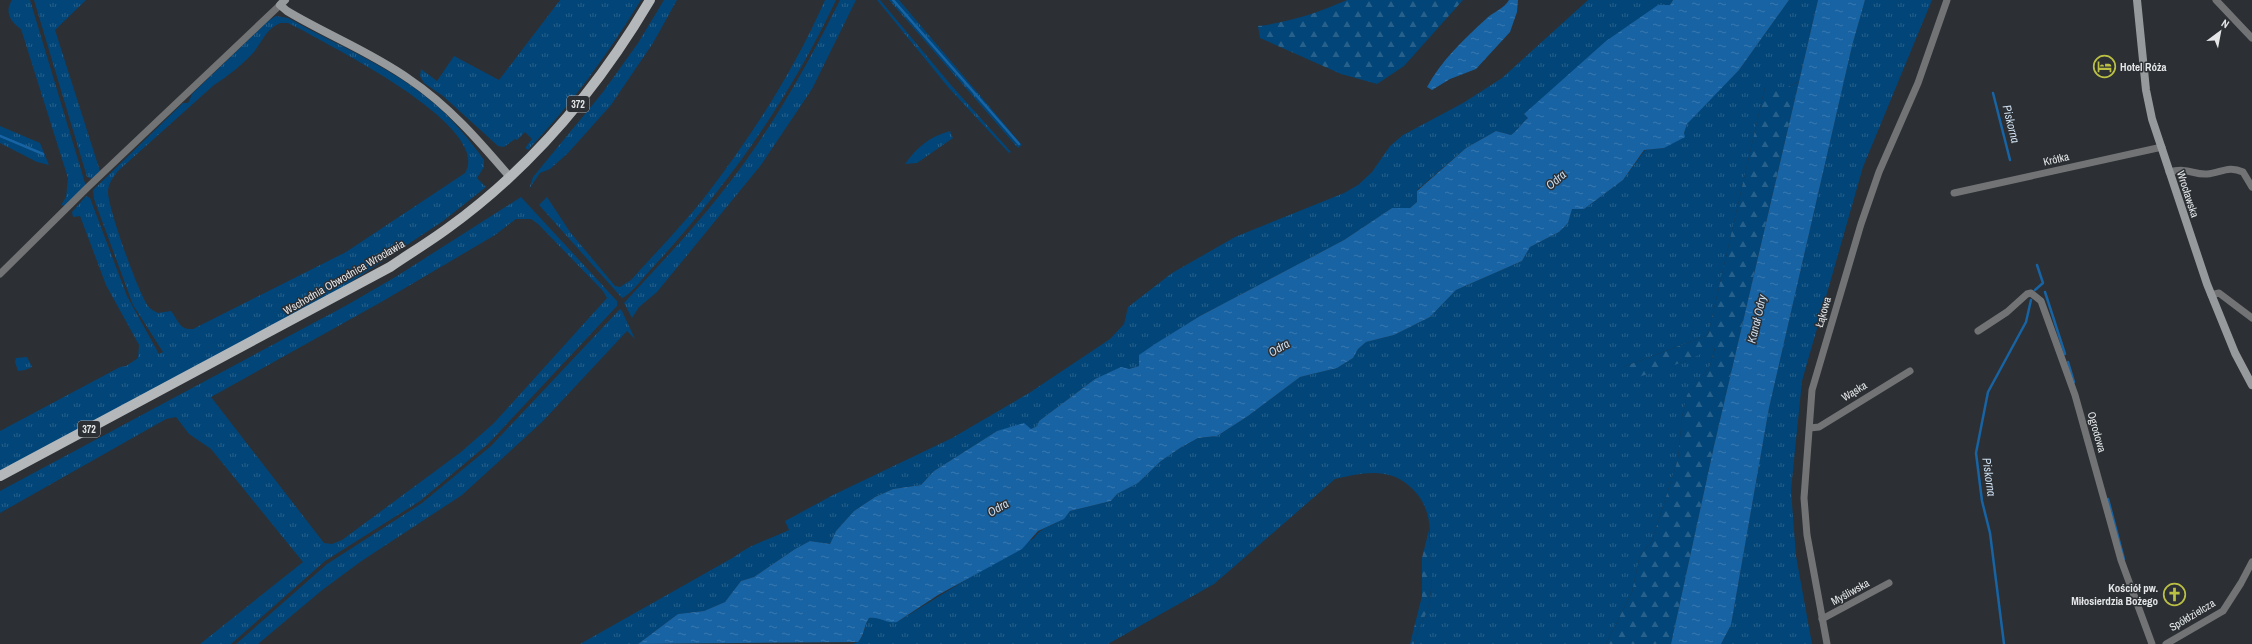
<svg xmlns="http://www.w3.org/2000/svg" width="2252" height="644" font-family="'Archivo Narrow',sans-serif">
<defs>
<pattern id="grass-tufts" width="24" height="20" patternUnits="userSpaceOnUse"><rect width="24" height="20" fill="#024578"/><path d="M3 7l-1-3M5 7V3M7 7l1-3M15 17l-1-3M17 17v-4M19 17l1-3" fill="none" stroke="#27608b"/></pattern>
<pattern id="forest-firs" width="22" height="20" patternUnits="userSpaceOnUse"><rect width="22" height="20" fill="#024578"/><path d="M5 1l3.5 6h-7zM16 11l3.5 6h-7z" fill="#27608b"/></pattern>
<pattern id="water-ripples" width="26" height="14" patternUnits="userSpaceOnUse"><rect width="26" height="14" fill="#1763a3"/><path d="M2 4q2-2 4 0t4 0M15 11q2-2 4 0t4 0" fill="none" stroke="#3979b0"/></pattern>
</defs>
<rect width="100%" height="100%" fill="#2c2f33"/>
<g fill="url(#grass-tufts)" fill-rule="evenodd">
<path d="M12,0H30L85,183V187L66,206L61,205L66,197L68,178L21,29C11,22 4,12 12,0Z"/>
<polygon points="34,0 86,0 55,30 100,171 92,179 87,177"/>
<path d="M560,0H641C608,54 571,105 528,150L525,148L532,139L525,132L517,140L515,139L504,147L498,146L443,96L424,83L420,76L421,69L437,81L454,56L499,80Z"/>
<polygon points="664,0 677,0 653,43 611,105 568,153 550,169 540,173 529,189 533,177 603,92 638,43"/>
<path d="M825,0H836C790,98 727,187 654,266C646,274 631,295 622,298L539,205L547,197L570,232L615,286L620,287L631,280C655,253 681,227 704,198C751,137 794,71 825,0Z"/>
<path d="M840,0H856L812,89L761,165L657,292L639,307L632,318L624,303C656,268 689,234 719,196C767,137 806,68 840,0Z"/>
<polygon points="877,0 880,0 951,85 1011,152 1009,153 948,87"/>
<polygon points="889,0 899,0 1022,145 1018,148"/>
<path d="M1588,0H1673L1670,5L1524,114L1528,118C1522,123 1517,131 1511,135L1496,131L1466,148L1417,190V202L1410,208H1392L1344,240L1200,316L1140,355L1139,366L1095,379L1039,421L1037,426L1031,429L997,431L934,471L921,485L893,489L875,497L854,511L836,531L830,544L810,541L795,549L754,577L741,581L725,602L704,611L678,614L638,644H580L734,557C751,544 770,539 789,530L785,521L833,495L952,438L1029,393L1110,339L1124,324L1128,307L1172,273L1235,237L1344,193L1358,185L1372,172L1390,146L1403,135L1463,103L1502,78Z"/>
<path d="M1789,0H1818L1799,81L1788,87H1765L1708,335L1623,367L1680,363L1715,347L1710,366L1687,396L1682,417L1678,459L1652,541L1640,555L1632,592L1606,644H1414C1416,629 1426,619 1429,604C1433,588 1431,569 1430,552C1430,539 1431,523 1426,510C1421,493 1402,476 1384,474C1368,471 1350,476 1335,479L1214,584L1108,644H852C867,640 862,628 869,618L874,617L897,622L1034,538C1044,523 1059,527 1070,511L1111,501L1117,494L1138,483L1161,461L1180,448L1198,438L1217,436L1248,416L1300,377L1337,368L1353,358L1358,349L1366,342L1394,335L1430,317L1456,290L1522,261L1530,247L1559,232L1568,223L1572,208L1584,209L1623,180L1645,150L1664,148L1684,133L1687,124L1697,111L1739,70Z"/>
<polygon points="1865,0 1932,0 1863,167 1802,381 1791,490 1796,556 1812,644 1721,644 1731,625 1769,408 1852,46"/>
<path d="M276,16L288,18C335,44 391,67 431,101C451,117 469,139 484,160V167L477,178L486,187L443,221L333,294L0,471V431L120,367L126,366L138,358L139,345L106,285L80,216L73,217L72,212L86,196L90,198L127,296L159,354L163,352L133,305L94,199L93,190L183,103H188L192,94L268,21ZM280,23H288L304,31C335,49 493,127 465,173L346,252L193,329C179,330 179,321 171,311L158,313C154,311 150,309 148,306C138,292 108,208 108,192C108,183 114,176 119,170L214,85C228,76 242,65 253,53C263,41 265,30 280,23Z"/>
<polygon points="0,126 40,143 49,165 37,162 0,143"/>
<path d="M950,131L953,138L917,163L905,164C917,147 929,137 950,131Z"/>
<path d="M521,197L617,301V306L488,444L420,501L325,561L231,644H200L303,562L211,449L189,434L176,417L166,419L0,513V491L347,305L397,276ZM516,219H531L538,224L603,291L607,298L494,423L461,452L342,540L332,544L324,543L211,397L383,301L495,235Z"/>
<polygon points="620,309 622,311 635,339 627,331 542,422 462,495 360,562 321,591 258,644 236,644 327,564 422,503 491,446"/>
<polygon points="27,357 32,367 25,370 18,371 15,362 16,358"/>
</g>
<g fill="url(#forest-firs)">
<path d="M1347,0H1463L1404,66L1377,84L1341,74L1260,38L1258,26C1290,22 1317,13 1347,0Z"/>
<polygon points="1799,81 1714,446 1671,644 1606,644 1632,592 1640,555 1652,541 1678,459 1682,417 1687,395 1710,366 1715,348 1680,363 1633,379 1623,367 1708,335 1765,87 1788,87"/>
<path d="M1429,530C1430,554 1434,581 1429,604C1426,619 1416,629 1414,644H1410L1422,596V558Z"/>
</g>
<g fill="url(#water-ripples)">
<path d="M1509,0H1518L1517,12L1510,32L1476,69L1450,79L1432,90L1427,87C1441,61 1464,39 1486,19C1493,12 1504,9 1509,0Z"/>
<path d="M1673,0H1789L1739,70L1687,124L1684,133L1685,137L1664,148L1644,150L1623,180L1584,209H1572L1568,223L1559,232L1530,247L1522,261L1456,290L1430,317L1394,335L1366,342L1358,349L1353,358L1337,368L1300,377L1248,416L1217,436L1198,438L1180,448L1161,461L1138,483L1117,494L1111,501L1070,511L1064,519L1038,531L1022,549L938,595L897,622C887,624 879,616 869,618C863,627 865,635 858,642L638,644L678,614L704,611L725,602L741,581L754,577L795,549L810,541L830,544L836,531L854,511L875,497L893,489L921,485L934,471L997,431L1024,423L1031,429L1037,426L1039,421L1095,379L1121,367L1129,369L1139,366V355L1155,344L1200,316L1344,240L1392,208H1410L1417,202V191L1466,148L1496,131L1511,135C1517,131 1522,123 1528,118L1524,114L1606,41L1658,5H1670Z"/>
<polygon points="1818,0 1865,0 1852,46 1769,408 1731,625 1721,644 1671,644 1714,446"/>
</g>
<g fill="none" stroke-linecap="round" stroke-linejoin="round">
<g stroke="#1763a3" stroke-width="2.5">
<polyline points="893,0 1019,144"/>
<polyline points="1993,93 2010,160"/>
<polyline points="0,136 43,154"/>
<polyline points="2035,290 2043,283 2037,265"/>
<polyline points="2045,292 2065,354"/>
<polyline points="2068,362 2074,382"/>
<polyline points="2108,499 2124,559"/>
<polyline points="2004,644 1990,533 1982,501 1976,453 1988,392 2026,322 2031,300"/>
</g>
<g stroke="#727375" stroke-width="7">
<polyline points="2216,0 2252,38"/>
<path d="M2169,172C2188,167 2193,175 2207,174C2221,173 2228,165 2243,172L2252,187"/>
<polyline points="1954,193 2162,147"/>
<polyline points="0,274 88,187 280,5"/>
<polyline points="2211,295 2219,293 2252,318"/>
<polyline points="1978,331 2007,312 2027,294 2031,293 2041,301 2075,395 2121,560 2152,644"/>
<polyline points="1810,428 1819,427 1910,371"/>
<polyline points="1822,619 1889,583"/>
<polyline points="1827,644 1807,535 1804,498 1812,390 1861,224 1879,172 1918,83 1947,0"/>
<polyline points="2166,644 2223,611 2241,583 2252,562"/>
</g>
<g stroke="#979a9d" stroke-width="8">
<path d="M285,0L280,5L287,11C327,35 371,52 409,79C448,105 479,141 509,176"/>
<polyline points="2137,0 2146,90 2152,119 2207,284 2235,353 2252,385"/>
</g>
<path stroke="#b4b8bb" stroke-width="10" d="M0,476L390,267C409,254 429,242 448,228C531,168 598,88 650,0"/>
</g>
<defs>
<symbol id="hotel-ring" viewBox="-11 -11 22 22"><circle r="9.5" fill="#2c2f33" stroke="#bbc045" stroke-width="1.5"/><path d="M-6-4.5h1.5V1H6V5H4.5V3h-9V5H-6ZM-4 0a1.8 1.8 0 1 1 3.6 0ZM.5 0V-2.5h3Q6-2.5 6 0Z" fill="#bbc045"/></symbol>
<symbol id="church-ring" viewBox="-11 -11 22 22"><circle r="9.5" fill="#2c2f33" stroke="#bbc045" stroke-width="1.5"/><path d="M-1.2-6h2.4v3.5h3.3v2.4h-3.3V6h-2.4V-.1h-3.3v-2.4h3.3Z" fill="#bbc045"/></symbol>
</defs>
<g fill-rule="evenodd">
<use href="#hotel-ring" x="2092" y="54" width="25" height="25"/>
<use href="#church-ring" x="2162" y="582" width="25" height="25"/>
</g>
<g text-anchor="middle" stroke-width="3" stroke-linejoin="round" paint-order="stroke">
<g fill="#2c2f33" stroke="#adafb2" stroke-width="1">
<rect x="567" y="96" width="22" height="16" rx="3"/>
<rect x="78" y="421" width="22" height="16" rx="3"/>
</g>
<g font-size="10" font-weight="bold" fill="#e4e6e8">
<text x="578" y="108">372</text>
<text x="89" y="433">372</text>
</g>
<g font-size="11" font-weight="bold" fill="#e4e6e8" stroke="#2c2f33" text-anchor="start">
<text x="2120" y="71">Hotel Róża</text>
<text x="2158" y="592" text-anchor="end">Kościół pw.<tspan x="2158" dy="13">Miłosierdzia Bożego</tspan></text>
</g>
<g font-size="11" fill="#e4e6e8" stroke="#2c2f33">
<text transform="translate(2056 159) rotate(-13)" y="4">Krótka</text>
<text transform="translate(2188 194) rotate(72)" y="4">Wrocławska</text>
<text transform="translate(344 277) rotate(-30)" y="4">Wschodnia Obwodnica Wrocławia</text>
<text transform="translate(1823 312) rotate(-74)" y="4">Łąkowa</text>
<text transform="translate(1854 391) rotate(-31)" y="4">Wąska</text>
<text transform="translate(2097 432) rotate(74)" y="4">Ogrodowa</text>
<text transform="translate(1850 592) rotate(-29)" y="4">Myśliwska</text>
<text transform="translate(2192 615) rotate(-31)" y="4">Spółdzielcza</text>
</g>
<g font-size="12" font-style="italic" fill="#cbddee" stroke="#2c2f33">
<text transform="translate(2011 124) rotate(76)" y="4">Piskorna</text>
<text transform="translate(1556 180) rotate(-41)" y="4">Odra</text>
<text transform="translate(1757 319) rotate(-77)" y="4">Kanał Odry</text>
<text transform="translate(1279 348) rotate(-30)" y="4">Odra</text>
<text transform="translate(1989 477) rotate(82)" y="4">Piskorna</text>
<text transform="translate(998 508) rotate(-30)" y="4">Odra</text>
</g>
</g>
<g transform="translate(2220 32) rotate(32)" stroke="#2c2f33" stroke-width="3" paint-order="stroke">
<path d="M0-3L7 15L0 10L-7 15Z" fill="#e4e6e8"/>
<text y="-6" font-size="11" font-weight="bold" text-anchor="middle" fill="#e4e6e8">N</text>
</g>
</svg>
